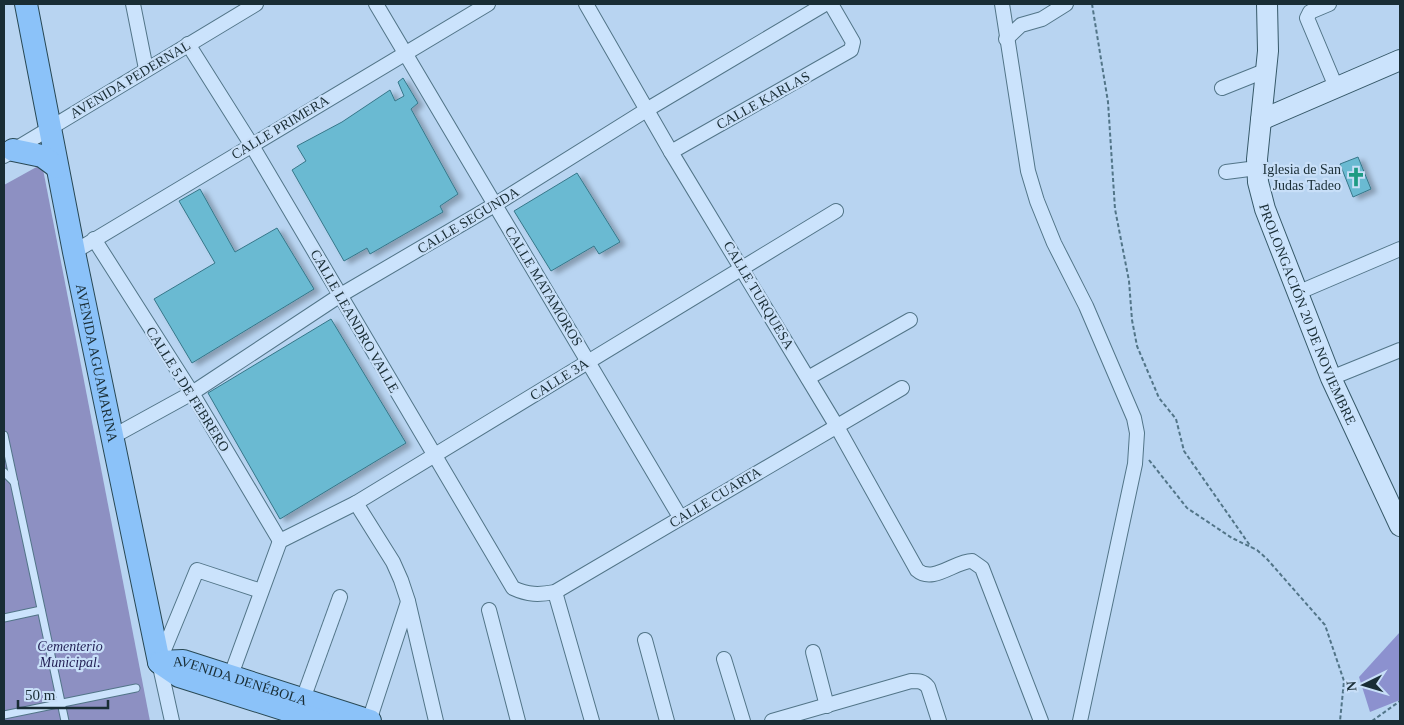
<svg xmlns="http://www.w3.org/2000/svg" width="1404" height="725" font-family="Georgia,serif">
<defs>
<filter id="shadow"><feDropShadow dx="5.5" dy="3" stdDeviation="2.5" flood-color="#0004"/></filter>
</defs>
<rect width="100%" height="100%" fill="#b8d4f1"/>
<polygon fill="#8c91cf" points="1400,632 1400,700 1370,712 1359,677"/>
<polygon fill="#8d90c2" points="42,164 150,721 4,721 4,185"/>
<g fill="#6bbad2" stroke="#367789" filter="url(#shadow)">
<polygon points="403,78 418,103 411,109 458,194 440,206 443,212 370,254 367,248 344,261 292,170 306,161 297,146 342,122 390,90 395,101 404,96 398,82"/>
<polygon points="1358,157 1371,189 1353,197 1340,164"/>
<polygon points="577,173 620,242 599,254 594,246 551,271 514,211"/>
<polygon points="200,189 235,252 277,228 314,289 192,363 154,299 215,263 179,201"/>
<polygon points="331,319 406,443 280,519 208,393"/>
</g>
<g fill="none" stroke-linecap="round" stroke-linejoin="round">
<defs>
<g id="lane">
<polyline points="4,435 65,721"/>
<polyline points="4,472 14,482"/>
<polyline points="4,618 41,610"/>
<polyline points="4,715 136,688"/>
</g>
<g id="street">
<polyline points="133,4 146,69"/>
<polyline points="376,4 680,517"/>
<path d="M586,4L671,152L836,425L917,570C933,584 955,561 972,561L982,568L1041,721"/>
<polyline points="1002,4 1028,171 1037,201 1054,243 1086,306 1134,418 1137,433 1135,464 1080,721"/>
<polyline points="1329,4 1310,12 1307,18 1336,87"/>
<polyline points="1006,39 1021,25 1042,19 1066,4"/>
<path d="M188,44L251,144L513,588C528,595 539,595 555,592L902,388"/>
<polyline points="1222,88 1267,70"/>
<polyline points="671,152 851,50 853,42 831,4"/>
<polyline points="4,156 256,4"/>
<polyline points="1226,172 1257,168"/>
<polyline points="94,239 192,393 280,541"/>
<polyline points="74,252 488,4"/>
<polyline points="1297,293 1400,249"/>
<polyline points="808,378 910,320"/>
<polyline points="1331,378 1400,350"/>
<polyline points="112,437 192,393 339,296 496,204 648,109 825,4"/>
<polyline points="356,503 393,562 401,580 408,601 436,721"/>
<polyline points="280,541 356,503 836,211"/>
<polyline points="555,592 592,721"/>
<polyline points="489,610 518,721"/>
<polyline points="645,640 667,721"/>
<polyline points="813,652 827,706"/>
<polyline points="724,659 743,721"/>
<polyline points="231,675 280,541"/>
<polyline points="303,699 340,597"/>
<polyline points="172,721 159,662 197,570 261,591"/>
<polyline points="369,721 408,602"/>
<path d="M772,721L911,681C919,681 923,681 928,687L939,721"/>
</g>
<g id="secondary">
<path id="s1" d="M1267,4L1268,51L1257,159L1258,182L1265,209L1331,378L1400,526"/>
<polyline points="1261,120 1400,60"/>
</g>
<g id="primary">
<path id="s2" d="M26,4L74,252L159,662"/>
<polyline points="13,150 42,156 57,167"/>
<path id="s3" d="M159,662L183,661L370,721"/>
<polyline points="160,663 179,676 321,721"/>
</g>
</defs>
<use href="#lane" stroke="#527588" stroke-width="9"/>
<use href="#street" stroke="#527588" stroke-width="16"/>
<use href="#secondary" stroke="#365969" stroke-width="22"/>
<use href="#primary" stroke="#284854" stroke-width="24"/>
<g stroke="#527588" stroke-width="2" stroke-dasharray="4 2.5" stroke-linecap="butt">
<polyline points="1092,4 1108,102 1115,209 1129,281 1132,320 1137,346 1159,398 1176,419 1184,451 1251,547"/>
<polyline points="1149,460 1187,508 1232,538 1257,550 1267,559 1325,625 1344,681 1340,721"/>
<polyline points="1372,721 1400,701"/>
</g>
<use href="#lane" stroke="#cbe3fc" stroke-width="7"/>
<use href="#street" stroke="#cbe3fc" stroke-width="14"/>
<use href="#secondary" stroke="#cbe3fc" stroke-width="20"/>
<use href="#primary" stroke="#8bc2f9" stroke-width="22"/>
</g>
<defs>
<symbol id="church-bare" viewBox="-9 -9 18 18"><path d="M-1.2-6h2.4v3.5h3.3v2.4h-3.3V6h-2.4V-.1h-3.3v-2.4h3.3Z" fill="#1e9b83" stroke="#c8dff8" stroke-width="2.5" paint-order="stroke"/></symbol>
</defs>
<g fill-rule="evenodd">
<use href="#church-bare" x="1342" y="163" width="28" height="28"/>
</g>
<g text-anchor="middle" stroke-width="4.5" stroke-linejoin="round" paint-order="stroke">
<g font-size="14" fill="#192d35" stroke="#c8dff8">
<text transform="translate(130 79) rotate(-31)" y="5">AVENIDA PEDERNAL</text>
<text transform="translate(763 100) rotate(-29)" y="5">CALLE KARLAS</text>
<text transform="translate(280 127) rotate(-31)" y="5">CALLE PRIMERA</text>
<text transform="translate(468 220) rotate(-31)" y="5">CALLE SEGUNDA</text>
<text transform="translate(544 286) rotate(59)" y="5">CALLE MATAMOROS</text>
<text transform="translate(759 295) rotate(59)" y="5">CALLE TURQUESA</text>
<text dy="5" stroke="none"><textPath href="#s1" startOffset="320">PROLONGACIÓN 20 DE NOVIEMBRE</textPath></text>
<text transform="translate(355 321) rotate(60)" y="5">CALLE LEANDRO VALLE</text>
<text dy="5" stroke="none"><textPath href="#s2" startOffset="366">AVENIDA AGUAMARINA</textPath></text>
<text transform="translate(559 379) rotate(-32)" y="5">CALLE 3A</text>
<text transform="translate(188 389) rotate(58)" y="5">CALLE 5 DE FEBRERO</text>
<text transform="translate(715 497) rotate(-31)" y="5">CALLE CUARTA</text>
<text dy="5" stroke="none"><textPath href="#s3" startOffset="84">AVENIDA DENÉBOLA</textPath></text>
</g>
<g font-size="14" fill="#192d35" stroke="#c8dff8" text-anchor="end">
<text x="1341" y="174">Iglesia de San<tspan x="1341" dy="16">Judas Tadeo</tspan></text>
</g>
<g font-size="14" font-style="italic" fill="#211e53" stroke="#c8dff8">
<text x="70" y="651">Cementerio<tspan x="70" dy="16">Municipal.</tspan></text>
</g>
</g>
<rect width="1404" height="725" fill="none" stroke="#192d35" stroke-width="10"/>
<g transform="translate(1364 685) rotate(265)" stroke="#c8dff8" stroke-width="4" paint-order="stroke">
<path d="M0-4L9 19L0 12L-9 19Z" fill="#192d35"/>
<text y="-8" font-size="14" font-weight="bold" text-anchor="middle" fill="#192d35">N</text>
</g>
<path d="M18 700v8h90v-8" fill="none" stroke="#192d35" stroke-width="2.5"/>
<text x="25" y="700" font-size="15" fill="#192d35" stroke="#c8dff8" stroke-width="4" paint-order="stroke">50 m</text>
</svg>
